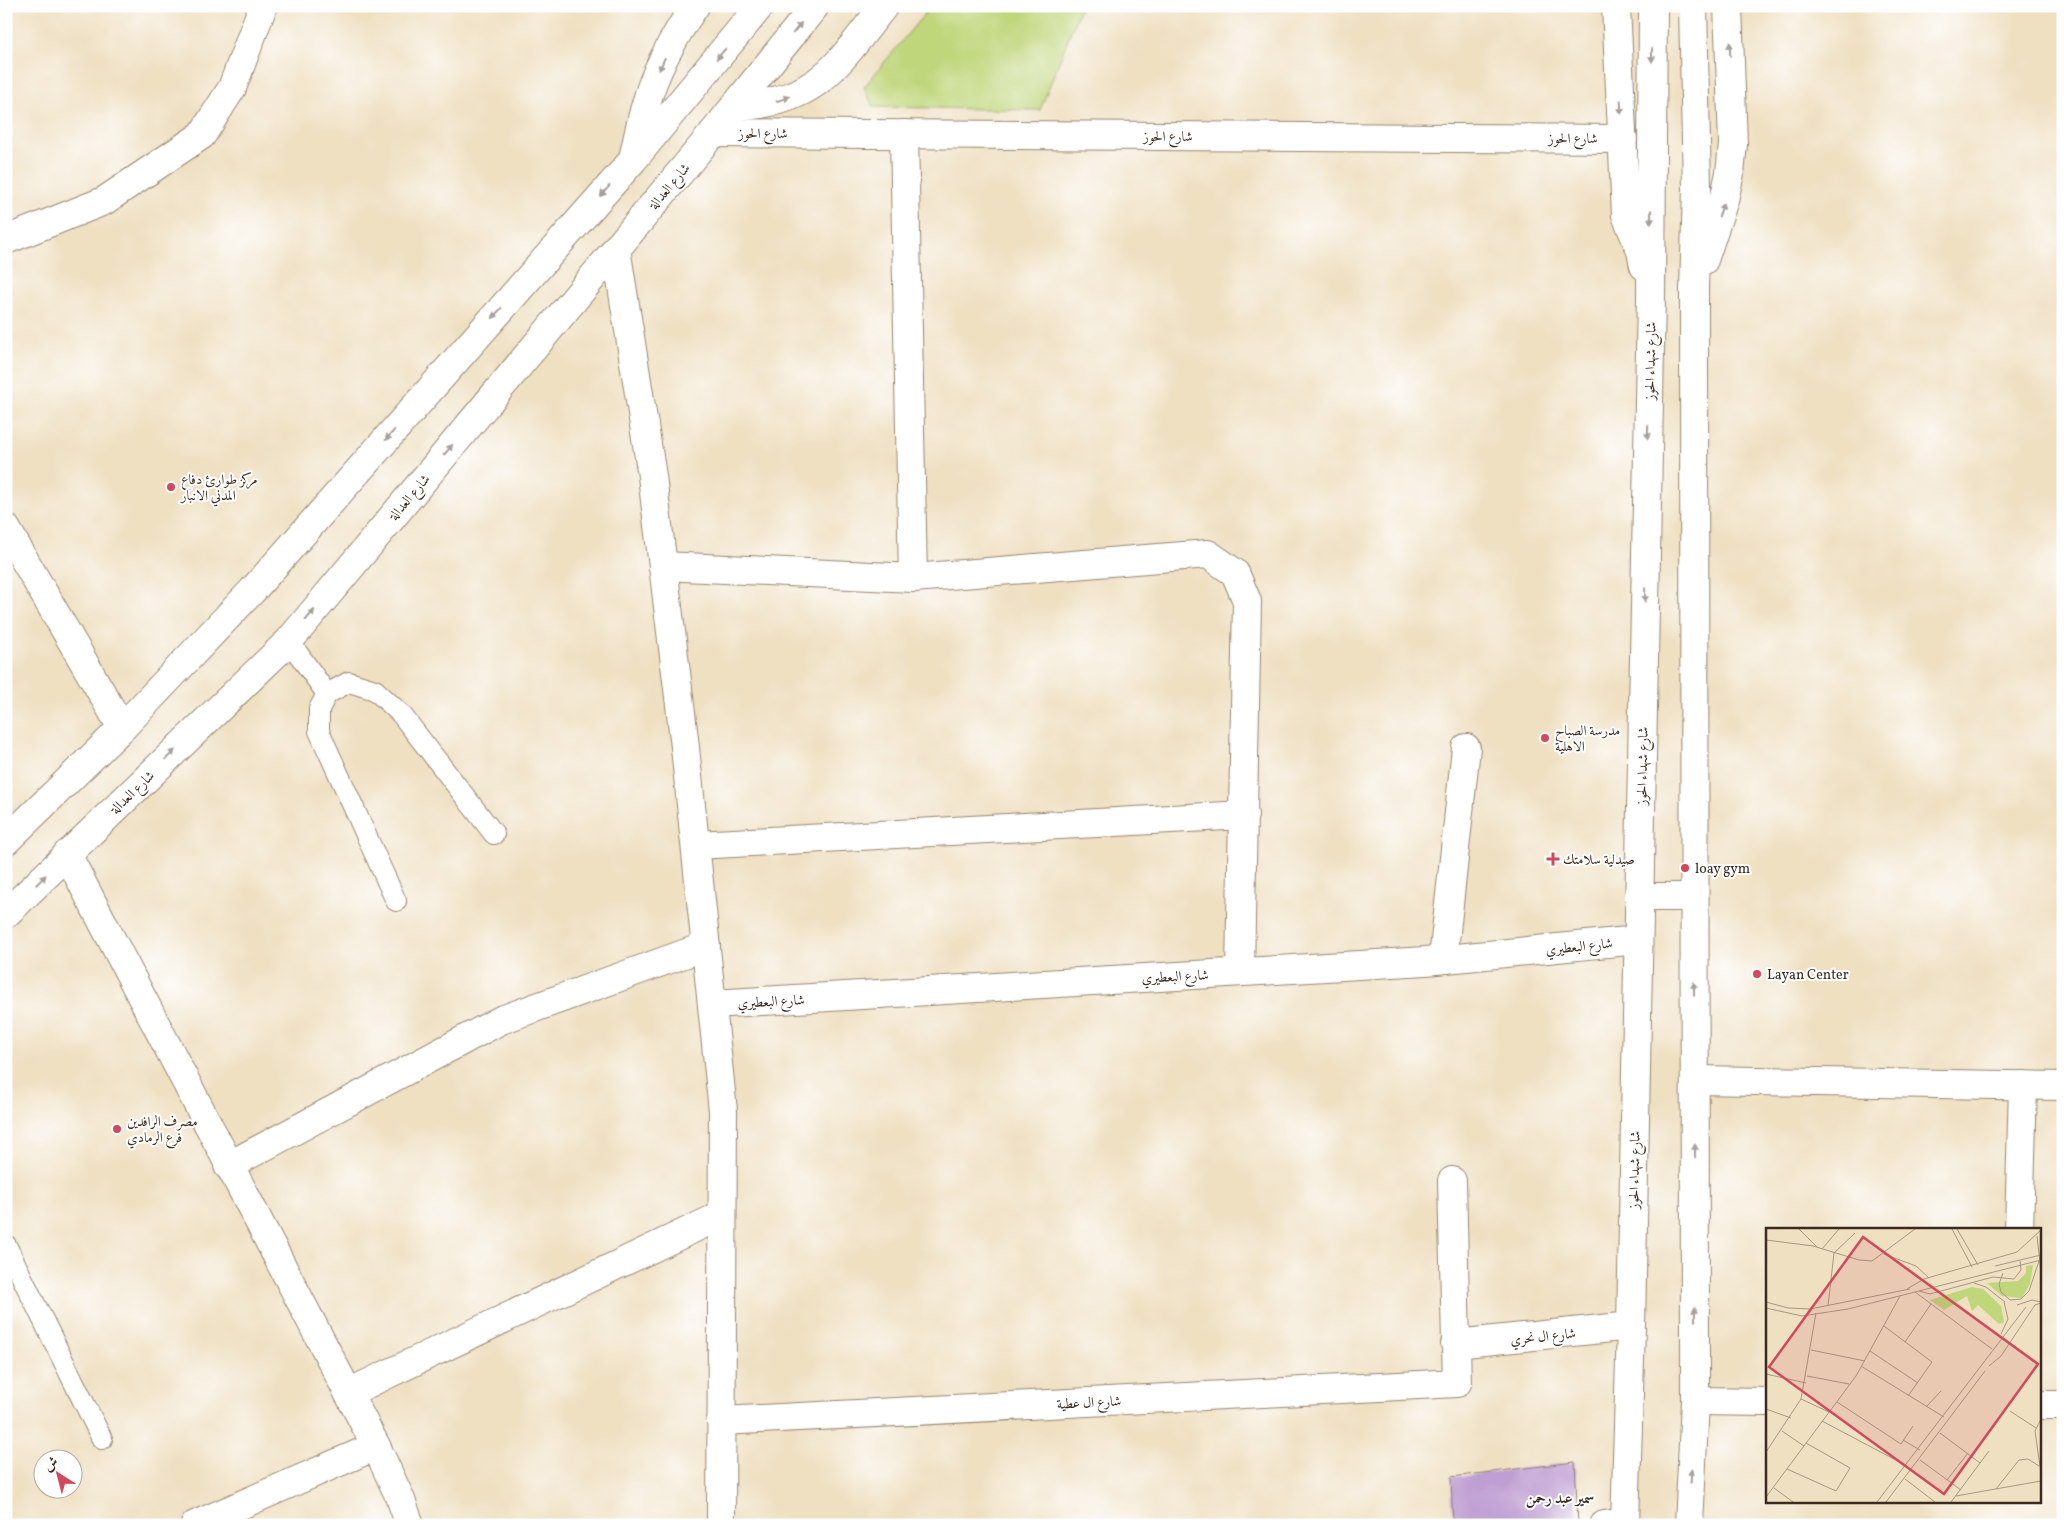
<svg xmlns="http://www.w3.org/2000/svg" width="2069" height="1531" font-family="Vollkorn,Amiri,serif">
<rect width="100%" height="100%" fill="#fff"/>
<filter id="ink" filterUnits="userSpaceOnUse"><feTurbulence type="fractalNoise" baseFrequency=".02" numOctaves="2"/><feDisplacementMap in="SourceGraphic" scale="10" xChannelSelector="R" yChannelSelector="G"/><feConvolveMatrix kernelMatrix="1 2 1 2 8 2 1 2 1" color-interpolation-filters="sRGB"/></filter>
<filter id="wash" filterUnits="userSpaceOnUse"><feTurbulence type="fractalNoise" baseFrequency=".0096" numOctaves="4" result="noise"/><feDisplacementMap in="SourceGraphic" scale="20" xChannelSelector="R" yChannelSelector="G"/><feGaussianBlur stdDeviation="1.12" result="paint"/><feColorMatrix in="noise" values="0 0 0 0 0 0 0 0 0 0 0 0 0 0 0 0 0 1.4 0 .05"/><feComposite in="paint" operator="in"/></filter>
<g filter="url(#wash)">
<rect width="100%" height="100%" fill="#efe0c2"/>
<polygon fill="#bfd67a" stroke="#7d804c" points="931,6 1081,6 1040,110 873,107 864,87"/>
<g id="blocks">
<polygon fill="#bf9fd3" points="1575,1462 1578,1525 1453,1525 1451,1477"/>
</g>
</g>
<g filter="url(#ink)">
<use href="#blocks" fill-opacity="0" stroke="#958570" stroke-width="1"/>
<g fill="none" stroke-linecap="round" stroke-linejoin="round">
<defs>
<g id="lane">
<polyline points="289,641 327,694 319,709 319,731 396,901"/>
<polyline points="327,694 349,682 375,690 401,714 494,834"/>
<polyline points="6,1245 102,1439"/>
</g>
<g id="street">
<polyline points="713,133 1623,139"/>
<polyline points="904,134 913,578"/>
<polyline points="6,240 104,201 202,135 232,88 263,6"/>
<polyline points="616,248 652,476 684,738 723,1111 721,1525"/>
<polyline points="6,528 122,728"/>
<polyline points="663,566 913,578 1208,554 1235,573 1247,601 1240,972"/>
<polyline points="696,845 1244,815"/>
<polyline points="67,854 376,1446 401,1500 410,1525"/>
<polyline points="1443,959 1466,748"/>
<polyline points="712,1004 1426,961 1638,940"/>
<polyline points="1695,1080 2063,1086"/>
<polyline points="228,1166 501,1020 706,946"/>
<polyline points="2019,1230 2023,1085"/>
<polyline points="1455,1344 1631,1326"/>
<polyline points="348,1393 722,1215"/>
<polyline points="1695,1401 1768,1402"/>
<polyline points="2040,1405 2063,1405"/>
<polyline points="721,1421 1457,1383 1452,1181"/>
<polyline points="195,1525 376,1446"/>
<polyline points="1604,1525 1625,1522"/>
</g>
<g id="secondary">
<polyline points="1616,6 1626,215 1641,251 1644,266"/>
<polyline points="1704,260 1724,200 1730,173 1733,144 1728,6"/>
<polyline points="1639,897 1694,897"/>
<polyline points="1625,1525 1631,1326 1651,298 1653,6"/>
<polyline points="1689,1525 1695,1401 1694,290 1697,189 1693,6"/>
</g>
<g id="primary">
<path d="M735,106C817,104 837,65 884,6"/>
<path d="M634,154C638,137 641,120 646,104C655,70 675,35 695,6"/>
<polyline points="6,841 122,728 253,590 633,160 760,6"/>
<polyline points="6,914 289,641 713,133 815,6"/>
</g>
</defs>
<use href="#lane" stroke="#958570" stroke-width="22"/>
<use href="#street" stroke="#958570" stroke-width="30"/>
<use href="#secondary" stroke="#958570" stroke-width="30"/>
<use href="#primary" stroke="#958570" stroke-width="30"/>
<use href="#lane" stroke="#fff" stroke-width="20"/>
<use href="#street" stroke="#fff" stroke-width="28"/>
<use href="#secondary" stroke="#fff" stroke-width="28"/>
<use href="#primary" stroke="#fff" stroke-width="28"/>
</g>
<defs><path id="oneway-solid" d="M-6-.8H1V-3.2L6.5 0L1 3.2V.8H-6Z" transform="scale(1.25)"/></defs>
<g fill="#a79f9a">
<use href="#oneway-solid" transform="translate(797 28) rotate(-51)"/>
<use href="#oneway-solid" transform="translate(1730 49) rotate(-92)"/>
<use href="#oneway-solid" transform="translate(721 54) rotate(130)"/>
<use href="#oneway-solid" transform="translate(1652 55) rotate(90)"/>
<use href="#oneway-solid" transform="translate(662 64) rotate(115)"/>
<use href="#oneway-solid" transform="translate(783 99) rotate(-19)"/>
<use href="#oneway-solid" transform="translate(1621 107) rotate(87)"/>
<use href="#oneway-solid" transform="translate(605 191) rotate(131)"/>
<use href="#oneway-solid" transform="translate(1721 210) rotate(-71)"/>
<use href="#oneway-solid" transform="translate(1651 217) rotate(90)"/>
<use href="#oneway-solid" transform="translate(497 313) rotate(131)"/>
<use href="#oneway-solid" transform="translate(1648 432) rotate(91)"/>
<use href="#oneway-solid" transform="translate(390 435) rotate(131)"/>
<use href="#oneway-solid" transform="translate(448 450) rotate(-50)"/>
<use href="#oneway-solid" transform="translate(1645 595) rotate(91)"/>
<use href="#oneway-solid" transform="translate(310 615) rotate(-50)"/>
<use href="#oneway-solid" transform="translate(170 755) rotate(-44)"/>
<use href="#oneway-solid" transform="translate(41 880) rotate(-45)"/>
<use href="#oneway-solid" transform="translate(1694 989) rotate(-90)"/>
<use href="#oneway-solid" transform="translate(1695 1151) rotate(-90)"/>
<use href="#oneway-solid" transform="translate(1695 1314) rotate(-90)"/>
<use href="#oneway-solid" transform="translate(1691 1476) rotate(-87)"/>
</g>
</g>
<g fill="#d1495b" stroke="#fff" stroke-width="2">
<circle cx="171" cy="487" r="5"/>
<circle cx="1545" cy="738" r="5"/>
<path d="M1550.5 851.5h5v5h5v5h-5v5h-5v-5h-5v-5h5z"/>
<circle cx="1685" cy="868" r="5"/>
<circle cx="1757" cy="974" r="5"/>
<circle cx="117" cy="1129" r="5"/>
</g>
<g text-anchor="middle" stroke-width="4" stroke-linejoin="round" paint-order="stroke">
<g font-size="14" fill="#3b2a1e" stroke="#fff">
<text x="763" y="138">شارع الحوز</text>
<text x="1168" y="141">شارع الحوز</text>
<text x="1573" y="143">شارع الحوز</text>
<text transform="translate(669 186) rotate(-50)" y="5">شارع العدالة</text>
<text transform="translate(1650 361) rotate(-89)" y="5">شارع شهداء الحوز</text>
<text transform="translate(409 497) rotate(-50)" y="5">شارع العدالة</text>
<text transform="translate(1642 766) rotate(-89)" y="5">شارع شهداء الحوز</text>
<text transform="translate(132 792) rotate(-44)" y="5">شارع العدالة</text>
<text transform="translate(1579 946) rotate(-6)" y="5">شارع البعطيري</text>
<text transform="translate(1175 976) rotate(-3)" y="5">شارع البعطيري</text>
<text transform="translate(771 1001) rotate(-3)" y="5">شارع البعطيري</text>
<text transform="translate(1634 1170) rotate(-89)" y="5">شارع شهداء الحوز</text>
<text transform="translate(1543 1336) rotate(-6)" y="5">شارع ال نحري</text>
<text transform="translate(1089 1402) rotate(-3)" y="5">شارع ال عطية</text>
</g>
<g font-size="14" fill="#3b2a1e" stroke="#fff" text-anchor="start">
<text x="181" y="484">مركز طوارئ دفاع<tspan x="181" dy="16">المدني الانبار</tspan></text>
<text x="1555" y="735">مدرسة الصباح<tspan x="1555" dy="16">الاهلية</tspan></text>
<text x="1563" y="864">صيدلية سلامتك</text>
<text x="1695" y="873">loay gym</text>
<text x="1767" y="979">Layan Center</text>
<text x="127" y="1126">مصرف الرافدين<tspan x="127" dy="16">فرع الرمادي</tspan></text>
</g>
<g font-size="15" font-weight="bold" fill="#3b2a1e" stroke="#fff">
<text x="1560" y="1503">سمير عبد رحمن</text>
</g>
</g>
<g transform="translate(1766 1228)">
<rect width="275" height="275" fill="#efe0c2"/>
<path d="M267,37L264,56L256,70L236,68L221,55L252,53L260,45V38ZM206,59L217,61L235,78L238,94L233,96L212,77L206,83L201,68L178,82L164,72Z" fill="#bfd67a"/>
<path fill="none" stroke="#a79780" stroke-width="1" d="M33,1L52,20M186,1L206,39M191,1L212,37M271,8L275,44M0,12L47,18L93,32L106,33L149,1M56,21L73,1M118,26L150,38L163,50M229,38L275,27M237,45L233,56L235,64L244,72L255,71L263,63L273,33M208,55L220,59L239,74M141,61L158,51L251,24L275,2M153,63L164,66L227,49L248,51L255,42L254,33M149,64L226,121M0,74L22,80L44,81L144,61M251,77L266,72L275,74M62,78L68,25L89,5M0,80L36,88L82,81L275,32M118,98L166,134L142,168M235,106L242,91L238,74M139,114L165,76M45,122L99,133M104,123L152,155M95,138L178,189M223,138L235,128L269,77L275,75M0,146L40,155M41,148L83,156M35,171L63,184M71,174L135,216L147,198M160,179L175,163M0,181L25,190M244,183L270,200M275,191L269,203L275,245M56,193L141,238M16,203L38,218M174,205L214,235M137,212L154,222M0,224L35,171L50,85M154,232L195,262M21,241L70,263L84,240L40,215M139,251L169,274M181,252L202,225M8,260L27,274M230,261L253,232L262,231L273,238M190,268L275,253M0,269L90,148L134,68M111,274L260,79M120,274L219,143M185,274L223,223"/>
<path fill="#d1495b" fill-opacity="0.15" stroke="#d1495b" stroke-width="2.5" d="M97,9L272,136L178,266L3,139Z"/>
<rect width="275" height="275" fill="none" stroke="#3b2a1e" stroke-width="2.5"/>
</g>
<rect width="2069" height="1531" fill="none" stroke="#fff" stroke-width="25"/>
<g transform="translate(58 1474) rotate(324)"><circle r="24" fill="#ffffff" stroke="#b1aaa5"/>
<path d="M0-4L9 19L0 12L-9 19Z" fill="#d1495b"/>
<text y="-8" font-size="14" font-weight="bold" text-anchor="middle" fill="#3b2a1e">ش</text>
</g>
</svg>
